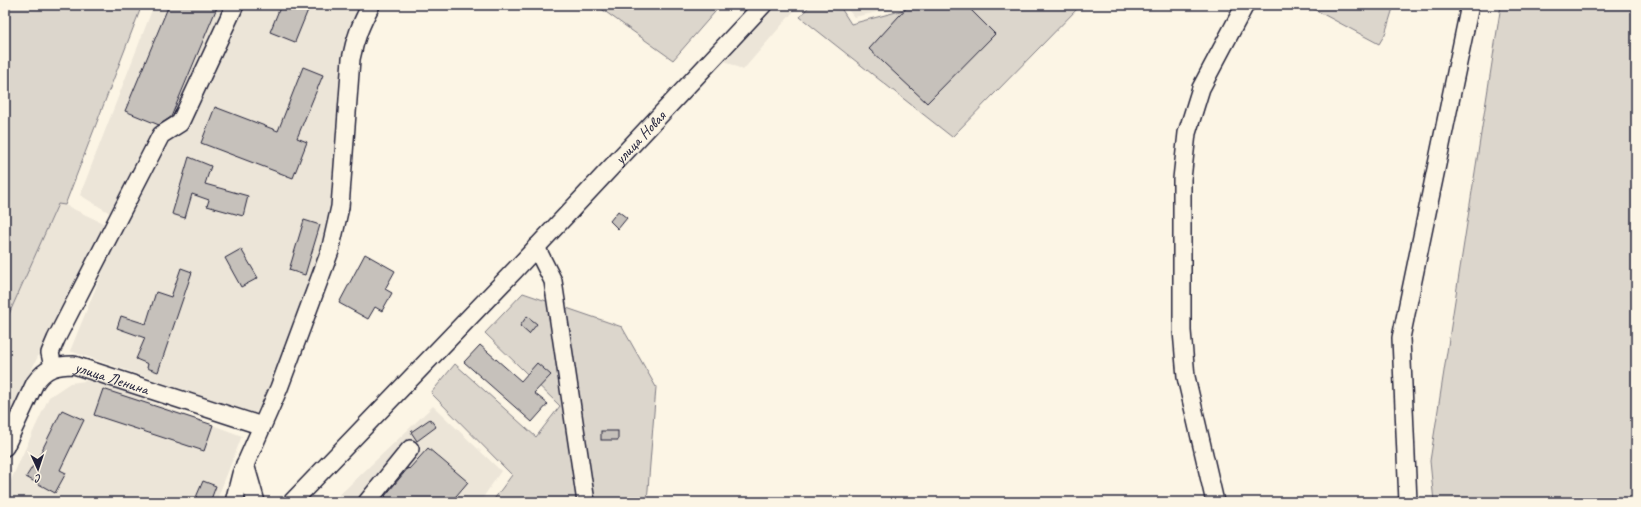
<svg xmlns="http://www.w3.org/2000/svg" width="1641" height="507" font-family="Caveat,sans-serif">
<rect width="100%" height="100%" fill="#fcf5e5"/>
<filter id="ink" filterUnits="userSpaceOnUse"><feTurbulence type="fractalNoise" baseFrequency=".025" numOctaves="2"/><feDisplacementMap in="SourceGraphic" scale="8" xChannelSelector="R" yChannelSelector="G"/><feConvolveMatrix kernelMatrix="1 2 1 2 8 2 1 2 1" color-interpolation-filters="sRGB"/></filter>
<g filter="url(#ink)">
<g fill="#ece5d8">
<polygon points="154,5 375,5 348,57 342,193 274,386 255,414 70,351 123,221 80,195"/>
<polygon points="777,5 799,5 743,70 725,61"/>
<polygon points="844,5 911,5 854,17"/>
<polygon points="58,204 65,205 109,226 39,354 5,426 5,323"/>
<polygon points="93,380 242,436 216,502 5,502 5,493 49,397 70,383"/>
<polygon points="433,406 501,471 480,502 332,502"/>
</g>
<g fill="#dcd6cc" stroke="#7f7c84">
<polygon points="5,5 142,5 65,205 58,204 5,323"/>
<polygon points="596,5 721,5 673,60"/>
<polygon points="810,5 839,5 851,24 923,5 1081,5 952,137 800,17"/>
<polygon points="1306,5 1394,5 1385,34 1379,44"/>
<polygon points="1501,5 1636,5 1636,502 1434,502 1430,461"/>
<polygon points="523,293 622,327 656,387 647,502 492,502 512,475 431,393 455,364 536,437 560,406 485,333"/>
</g>
<g fill="#c6c1bb" stroke="#22223b">
<polygon points="169,5 218,5 171,117 159,125 125,111"/>
<polygon points="281,5 310,5 295,42 270,32"/>
<polygon points="909,5 966,5 995,34 927,103 869,49"/>
<polygon points="303,67 323,75 297,138 307,142 293,178 201,143 215,107 278,131"/>
<polygon points="189,157 211,166 205,184 248,196 243,216 207,206 209,200 192,194 185,218 172,214"/>
<polygon points="618,211 627,218 618,229 610,221"/>
<polygon points="304,220 320,225 305,275 289,270"/>
<polygon points="241,249 258,278 241,287 225,258"/>
<polygon points="365,254 395,271 385,289 392,293 382,311 375,307 368,319 339,303"/>
<polygon points="181,268 192,272 158,372 147,368 148,364 136,359 145,338 117,328 121,316 146,324 156,292 171,297"/>
<polygon points="527,316 537,324 529,334 520,326"/>
<polygon points="480,345 521,381 537,363 551,375 534,393 548,404 532,422 464,362"/>
<polygon points="103,389 213,425 204,451 94,415"/>
<polygon points="62,410 84,420 60,470 66,473 55,493 26,477 38,458"/>
<polygon points="430,419 436,427 417,441 411,432"/>
<rect x="601" y="431" width="17" height="9"/>
<polygon points="428,448 468,482 451,502 391,502 385,496 408,468 409,469"/>
<polygon points="203,481 216,486 210,502 194,502"/>
</g>
<g fill="none" stroke-linecap="round" stroke-linejoin="round">
<defs>
<g id="minor">
<polyline points="536,247 553,281 586,502"/>
<polyline points="53,367 50,353 56,339 161,135 180,123 235,5"/>
<path id="s1" d="M5,447L35,383C45,368 56,365 74,365L262,426"/>
<polyline points="245,464 256,502"/>
<path d="M234,502L241,474L279,388L330,251L340,207L351,59C355,38 361,24 371,5"/>
<path id="s2" d="M292,502L516,269L763,5"/>
<polyline points="367,502 410,449"/>
<polyline points="1215,502 1186,377 1182,331 1182,179 1187,133 1201,88 1245,5"/>
<polyline points="1408,502 1401,338 1470,5"/>
</g>
</defs>
<use href="#minor" stroke="#22223b" stroke-width="20"/>
<use href="#minor" stroke="#fcf5e5" stroke-width="17"/>
</g>
</g>
<g text-anchor="middle" stroke-width="3.5" stroke-linejoin="round" paint-order="stroke">
<g font-size="16" fill="#22223b" stroke="#fcf5e5">
<text dy="6" stroke="none"><textPath href="#s2" startOffset="504">улица Новая</textPath></text>
<text dy="6" stroke="none"><textPath href="#s1" startOffset="156">улица Ленина</textPath></text>
</g>
</g>
<rect width="1641" height="507" fill="none" stroke="#fcf5e5" stroke-width="20"/>
<rect x="10" y="10" width="1621" height="487" fill="none" stroke="#22223b" stroke-width="1.5" filter="url(#ink)"/>
<g transform="translate(38 469) rotate(177)" stroke="#fcf5e5" stroke-width="3" paint-order="stroke">
<path d="M0-3L7 15L0 10L-7 15Z" fill="#22223b"/>
<text y="-6" font-size="11" font-weight="bold" text-anchor="middle" fill="#22223b">С</text>
</g>
</svg>
